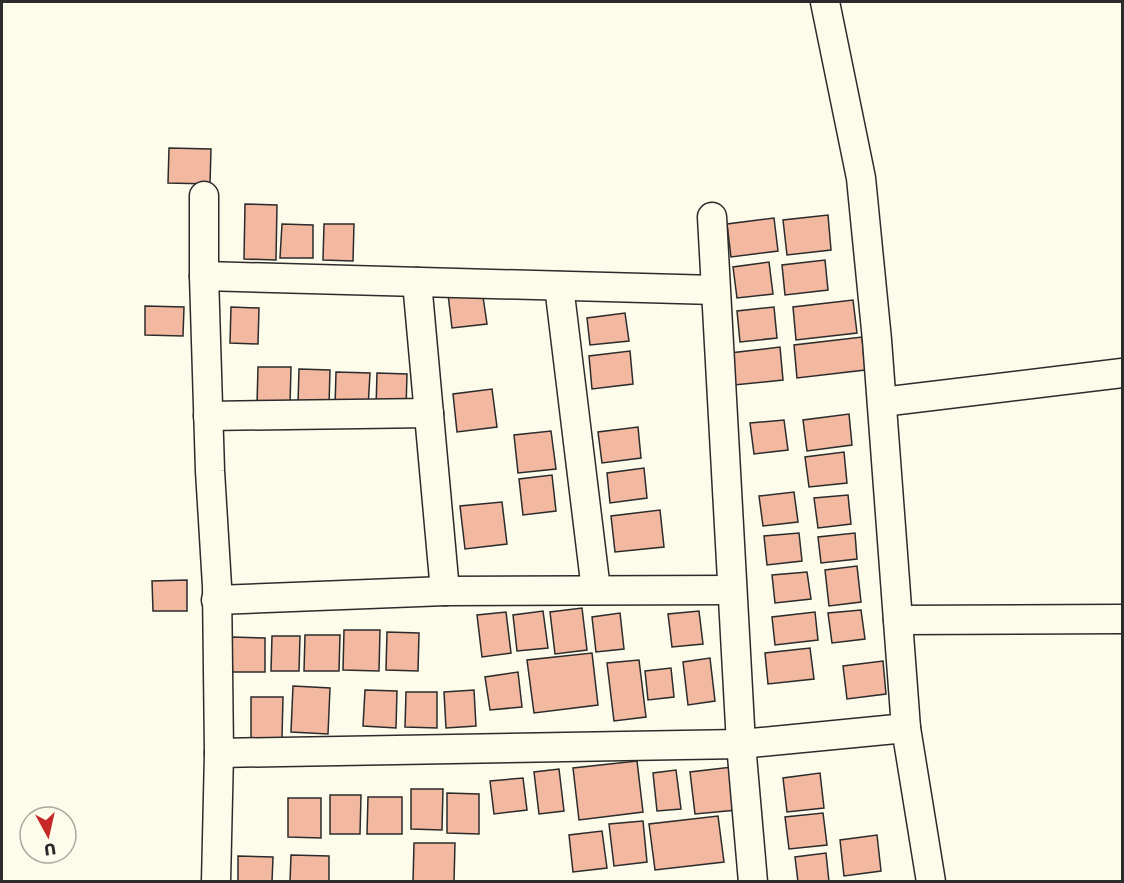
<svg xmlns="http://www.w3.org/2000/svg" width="1124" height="883" font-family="Rubik,sans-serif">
<rect width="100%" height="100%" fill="#fdfbea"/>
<g fill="#f2b8a0" stroke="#2b2b2b" stroke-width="1.5">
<polygon points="169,148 211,149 210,184 168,183"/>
<polygon points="245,204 277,205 276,260 244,259"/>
<polygon points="828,215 831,250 787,255 783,220"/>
<polygon points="774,218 778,251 731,257 727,224"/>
<polygon points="282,224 313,225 313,258 280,258"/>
<polygon points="324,224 354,224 353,261 323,260"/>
<polygon points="825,260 828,290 785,295 782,265"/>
<polygon points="769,262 773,294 737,298 733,267"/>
<polygon points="482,290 487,324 452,328 448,294"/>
<polygon points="853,300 857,333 796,340 793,307"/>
<polygon points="145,306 184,307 183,336 145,335"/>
<polygon points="231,307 259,308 258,344 230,343"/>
<polygon points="774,307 777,338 740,342 737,311"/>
<polygon points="625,313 629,341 590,345 587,318"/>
<polygon points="862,337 865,370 797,378 794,345"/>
<polygon points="780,347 783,380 734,385 730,353"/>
<polygon points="630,351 633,384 592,389 589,356"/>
<polygon points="258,367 291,367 290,406 257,405"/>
<polygon points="299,369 330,370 329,405 298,404"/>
<polygon points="336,372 370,373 368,408 335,407"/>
<polygon points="377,373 407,374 406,409 376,408"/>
<polygon points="492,389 497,427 457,432 453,394"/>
<polygon points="849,414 852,445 807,451 803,420"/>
<polygon points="784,420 788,450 754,454 750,423"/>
<polygon points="638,427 641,458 602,463 598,432"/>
<polygon points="551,431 556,469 518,473 514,435"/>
<polygon points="844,452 847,483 809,487 805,457"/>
<polygon points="644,468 647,498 610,503 607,473"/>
<polygon points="552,475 556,511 523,515 519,479"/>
<polygon points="794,492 798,522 763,526 759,496"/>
<polygon points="848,495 851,524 818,528 814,498"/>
<polygon points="502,502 507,544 465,549 460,506"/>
<polygon points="660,510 664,547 615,552 611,516"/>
<polygon points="799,533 802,561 767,565 764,536"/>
<polygon points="855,533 857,559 821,563 818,537"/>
<polygon points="857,566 861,602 829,606 825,570"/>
<polygon points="807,572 811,599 775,603 772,575"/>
<polygon points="187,580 187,611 153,611 152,581"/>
<polygon points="582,608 587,650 555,654 550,612"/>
<polygon points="861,610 865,639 832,643 828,613"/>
<polygon points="543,611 548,648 517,651 513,615"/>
<polygon points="699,611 703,644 672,647 668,614"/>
<polygon points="506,612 511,653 482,657 477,615"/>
<polygon points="815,612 818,640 775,645 772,617"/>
<polygon points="620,613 624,649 596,652 592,617"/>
<polygon points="344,630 380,630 379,671 343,670"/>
<polygon points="387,632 419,633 418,671 386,670"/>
<polygon points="305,635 340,635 339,671 304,671"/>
<polygon points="272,636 300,636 299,671 271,671"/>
<polygon points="232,637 265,638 265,672 232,672"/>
<polygon points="810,648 814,679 768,684 765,653"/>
<polygon points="592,653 598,705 534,713 527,660"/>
<polygon points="710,658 715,701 688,705 683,662"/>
<polygon points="639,660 646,717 614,721 607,663"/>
<polygon points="883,661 886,694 847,699 843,666"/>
<polygon points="671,668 674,697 648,700 645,671"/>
<polygon points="518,672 522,707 490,710 485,677"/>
<polygon points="293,686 330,688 328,734 291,732"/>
<polygon points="365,690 397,691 396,728 363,726"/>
<polygon points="474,690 476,726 446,728 444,692"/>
<polygon points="406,692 437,692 437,728 405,727"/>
<polygon points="251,697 283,697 282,738 251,738"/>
<polygon points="637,761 643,812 579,820 573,768"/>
<polygon points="732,767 737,810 695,814 690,772"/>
<polygon points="559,769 564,811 539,814 534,772"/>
<polygon points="676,770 681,809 657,811 653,773"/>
<polygon points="820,773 824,808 787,812 783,778"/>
<polygon points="523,778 527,810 494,814 490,781"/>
<polygon points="411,789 443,789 442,830 411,829"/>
<polygon points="447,793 479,794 479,834 447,833"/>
<polygon points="330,795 361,795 360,834 330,834"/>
<polygon points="368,797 402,797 402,834 367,834"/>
<polygon points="288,798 321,798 321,838 288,837"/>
<polygon points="823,813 827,845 789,849 785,817"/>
<polygon points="718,816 724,862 655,870 649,824"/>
<polygon points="643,821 647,862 614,866 609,824"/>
<polygon points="602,831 607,868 573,872 569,835"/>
<polygon points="877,835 881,871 844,876 840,840"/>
<polygon points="414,843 455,843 454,882 413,882"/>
<polygon points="826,853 829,882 798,882 795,857"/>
<polygon points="291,855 329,856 329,882 290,882"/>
<polygon points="238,856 273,857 272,882 238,882"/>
</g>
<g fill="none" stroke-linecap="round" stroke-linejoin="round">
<defs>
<g id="minor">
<polyline points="825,2 861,178 877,340 906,728 931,882"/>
<polyline points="204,196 204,276 210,471 217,586 219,753 216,882"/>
<polyline points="712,217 741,744 753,882"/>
<polyline points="204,276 715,290"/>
<polyline points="417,282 445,591"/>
<polyline points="559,286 596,590"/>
<polyline points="882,402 1122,373"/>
<polyline points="208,416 429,413"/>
<polyline points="216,600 445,591 732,590"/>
<polyline points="898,620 1122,619"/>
<polyline points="219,753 741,744 906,728"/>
</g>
</defs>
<use href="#minor" stroke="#2b2b2b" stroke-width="31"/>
<use href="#minor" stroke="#fdfbea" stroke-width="28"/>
</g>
<rect width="1124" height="883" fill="none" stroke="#2b2b2b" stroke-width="6"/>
<g transform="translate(48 835) rotate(172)"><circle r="28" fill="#fdfbea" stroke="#a9a89e" stroke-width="1.5"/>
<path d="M0-4.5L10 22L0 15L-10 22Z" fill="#c62828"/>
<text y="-9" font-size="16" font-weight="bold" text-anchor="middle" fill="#2b2b2b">U</text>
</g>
</svg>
